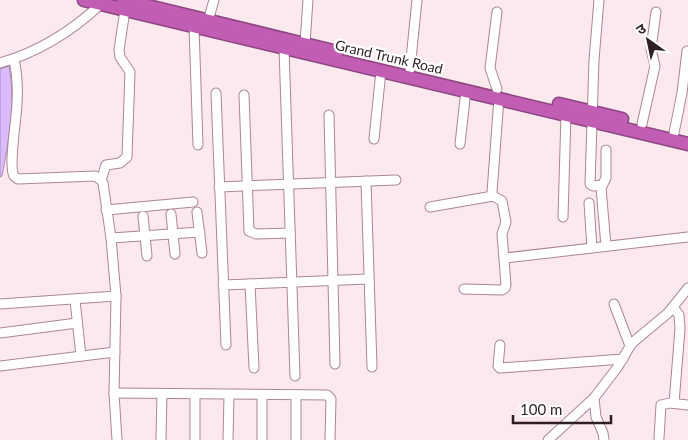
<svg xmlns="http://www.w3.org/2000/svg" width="688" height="440" font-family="Lato,'Noto Sans Devanagari',sans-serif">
<rect width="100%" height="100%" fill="#fbe9ee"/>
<path fill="#dbbafd" stroke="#a78cbc" d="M9,66C16,102 9,140 2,176L0,177V69Z"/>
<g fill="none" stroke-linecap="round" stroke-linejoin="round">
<defs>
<g id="minor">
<polyline points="599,0 594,60 590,184 593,186 602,185"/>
<polyline points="208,21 214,0"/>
<polyline points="194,27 198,145"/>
<polyline points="305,43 308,0"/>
<polyline points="284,48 295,376"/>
<path d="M14,59C17,73 18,87 17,102C17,118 8,165 14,176L18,179L95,176L101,180L103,183L111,238L116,296L114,393L117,440"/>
<path d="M0,63C39,52 72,31 101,4"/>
<polyline points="410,69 417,0"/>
<polyline points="497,89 490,68 497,12"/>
<polyline points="216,93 226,345"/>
<polyline points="244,95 249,231 256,234 290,233"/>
<polyline points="329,115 335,364"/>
<polyline points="642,124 655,66 651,49 656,12"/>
<polyline points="674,133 682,93 687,51"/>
<polyline points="374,139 381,71"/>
<polyline points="460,144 466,90"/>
<polyline points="101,180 106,165 120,163 127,157 130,72 120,57 119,50 125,10"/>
<polyline points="366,181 372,367"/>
<polyline points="219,187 396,180"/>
<polyline points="589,203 592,248"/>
<polyline points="430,207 493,196"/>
<polyline points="106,210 193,202"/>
<polyline points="197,212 202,253"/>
<polyline points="171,214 175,254"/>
<polyline points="143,216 147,256"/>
<polyline points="563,217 566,114"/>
<polyline points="111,238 200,232"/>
<polyline points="606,246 601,188 606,178 606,150"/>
<polyline points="505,258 688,237"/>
<polyline points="250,284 254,368"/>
<polyline points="223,285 368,279"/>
<polyline points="464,289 502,290 505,288 506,285 502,234 506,222 502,201 493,196 492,192 499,98"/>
<polyline points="75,300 81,356"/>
<polyline points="0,304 116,296"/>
<polyline points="614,304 630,346"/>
<polyline points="673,307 679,315 680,329 674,403"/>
<polyline points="0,333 77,323"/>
<polyline points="500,345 498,366 500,368 623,359"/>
<polyline points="0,366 115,352"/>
<polyline points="114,393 327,395 331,399 330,440"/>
<polyline points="594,398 596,417 603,433 604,440"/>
<polyline points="659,438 661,405 670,403 688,405"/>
<polyline points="161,440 162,394"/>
<polyline points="195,440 195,395"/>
<polyline points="228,440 229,395"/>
<polyline points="262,440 262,395"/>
<polyline points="296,440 296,395"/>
<polyline points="548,440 594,398 617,368 632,343 668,313 688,288"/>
</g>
<g id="highway">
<polyline points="84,0 688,144"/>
<polyline points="123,0 337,52"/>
<polyline points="559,104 622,119"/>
</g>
</defs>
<use href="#minor" stroke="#ad8691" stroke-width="11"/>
<use href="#highway" stroke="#8e4781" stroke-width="15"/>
<use href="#minor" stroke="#fff" stroke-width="9"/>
<use href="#highway" stroke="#c15db3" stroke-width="12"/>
</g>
<g text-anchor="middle" stroke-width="4.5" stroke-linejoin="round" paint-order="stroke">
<g font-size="14" fill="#2f1f24" stroke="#fff">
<text transform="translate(389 57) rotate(13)" y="5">Grand Trunk Road</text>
</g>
</g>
<g transform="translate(648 40) rotate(327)" stroke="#ffffff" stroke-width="4" paint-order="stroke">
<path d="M0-4L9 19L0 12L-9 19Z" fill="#2f1f24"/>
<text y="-8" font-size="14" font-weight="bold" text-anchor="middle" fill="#2f1f24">उ</text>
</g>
<path d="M513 415v8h98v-8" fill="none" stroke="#2f1f24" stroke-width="2.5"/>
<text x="520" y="415" font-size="15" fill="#2f1f24" stroke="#ffffff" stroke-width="4" paint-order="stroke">100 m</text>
</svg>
